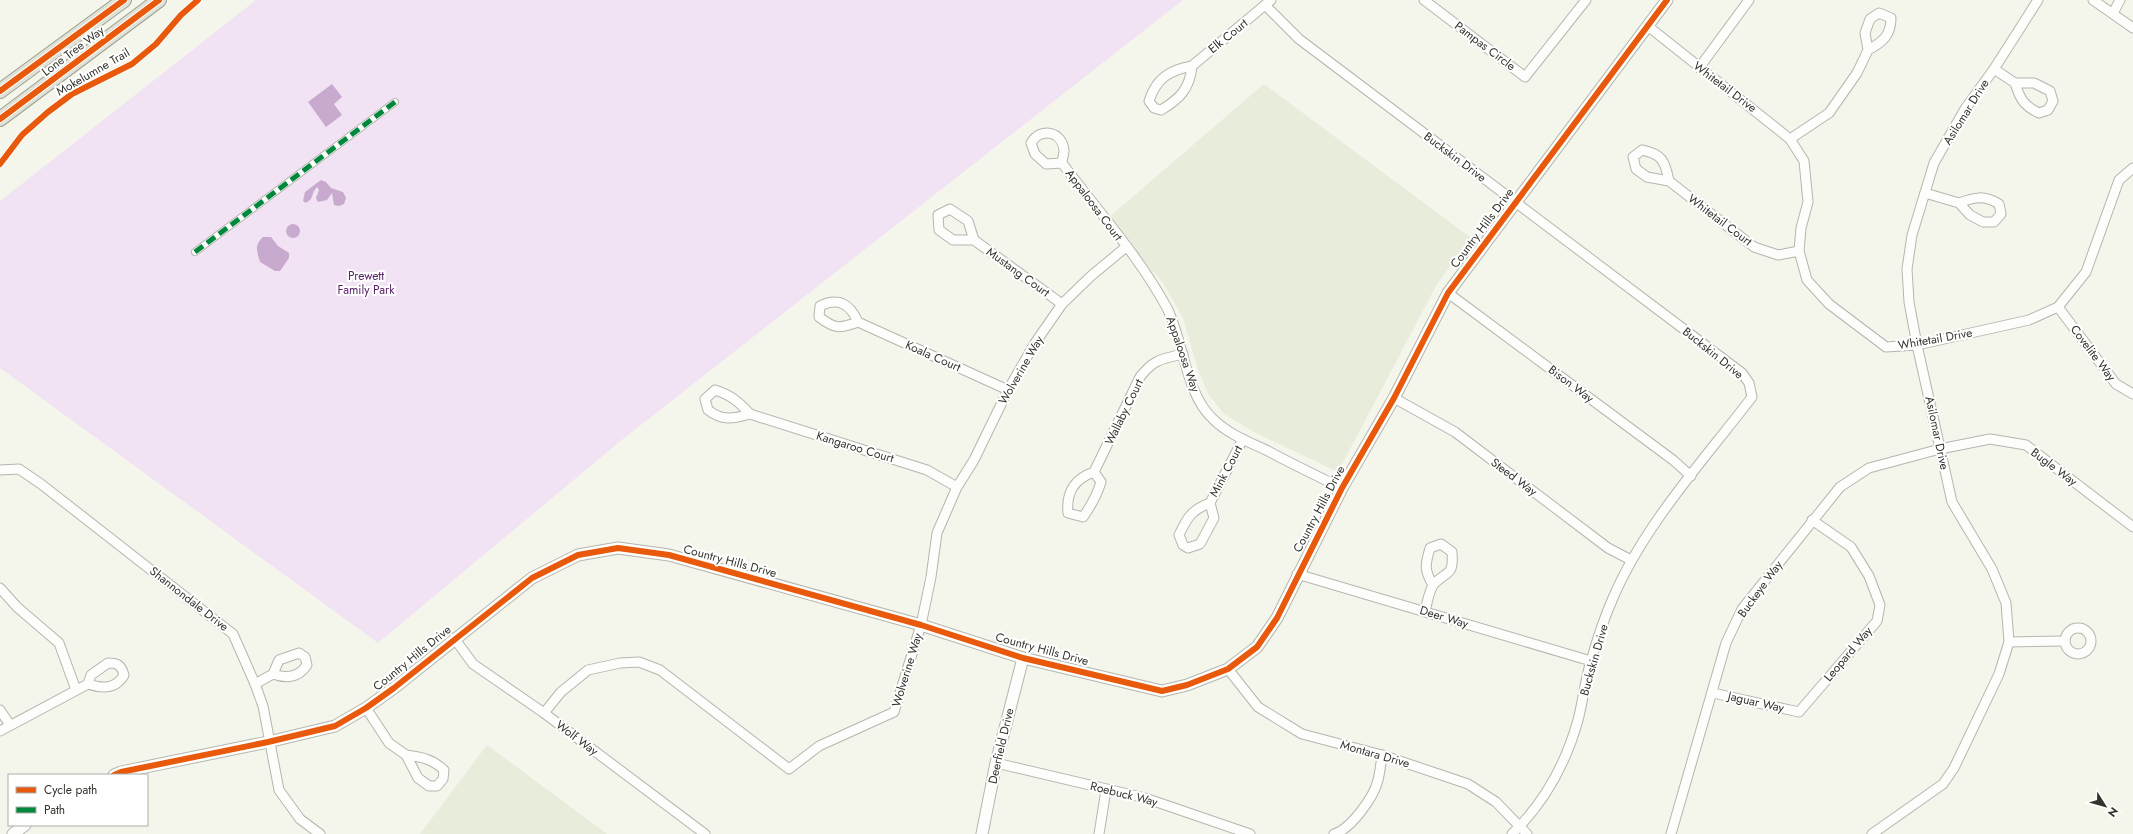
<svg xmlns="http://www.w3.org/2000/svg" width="2133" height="834" font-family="Jost,sans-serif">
<rect width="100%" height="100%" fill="#f4f6ec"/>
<g fill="#e8ecdb">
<polygon points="1264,84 1471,238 1437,284 1338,472 1256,433 1224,414 1209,395 1199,373 1183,318 1163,283 1107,219"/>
<polygon points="487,745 607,834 420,834"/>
</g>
<polygon fill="#f2e3f4" points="256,0 1183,0 623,439 378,643 0,368 0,201"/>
<g fill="#c8aacf">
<polygon points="332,84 342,97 334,104 342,115 326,127 308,102"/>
<polygon points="321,180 326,182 331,188 343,192 346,198 344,204 339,206 334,205 332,193 327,200 318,202 316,198 319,190 317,187 314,191 311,199 306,203 303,201 305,192"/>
<circle cx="293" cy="231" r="7"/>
<path d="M263,237H271L278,246L289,253V258L280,271H275L260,262C257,252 254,245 263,237Z"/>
</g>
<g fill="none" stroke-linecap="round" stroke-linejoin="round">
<defs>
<polyline id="pedestrian" points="195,252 395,102"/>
<g id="minor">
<polyline points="1424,0 1525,77 1586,0"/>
<polyline points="2093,0 2133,28"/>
<path d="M1265,5L1299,39L1742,373L1749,383L1752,397C1704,460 1644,525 1613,598C1604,618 1597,640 1591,661C1585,680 1583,701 1578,720C1566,763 1544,803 1512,834"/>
<polyline points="2113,13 2120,0"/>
<polyline points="1649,27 1790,139 1804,161 1808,202 1801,228 1799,251 1807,280 1829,304 1886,347 1917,345 2029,320 2058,307 2086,272 2119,180 2133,168"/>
<path d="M1192,66C1190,88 1180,99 1161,110L1154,108L1149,101C1156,79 1169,70 1192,66L1271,0"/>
<polyline points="1699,68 1749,0"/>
<path d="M1994,69L2015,83H2034L2050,91L2053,101L2048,110L2039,113C2024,106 2020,99 2015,83"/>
<path d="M1790,139L1829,113L1857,73L1868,50L1865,33L1870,19L1879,13L1891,18C1891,35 1883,42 1868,50"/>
<path d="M1062,163L1046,164L1035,154L1031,143C1041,126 1063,132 1064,151C1064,154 1062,159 1062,163C1097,210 1139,256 1167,308C1184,342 1185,393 1213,419C1228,434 1249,442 1268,451C1292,464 1317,476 1342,488"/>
<path d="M1669,181C1665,161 1662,154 1642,150L1633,157L1636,169L1647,177L1669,181L1754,247L1778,255L1799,251"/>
<path d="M1925,193L1959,203L1970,215L1983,222H1994L2001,214L1999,204C1984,195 1975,197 1959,203"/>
<polyline points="974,240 953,240 939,230 938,215 950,209 968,221 974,240 1062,304"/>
<polyline points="1448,293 1673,460 1691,476"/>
<polyline points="2058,307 2116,384 2133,394"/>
<path d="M858,322C839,329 835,329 819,317L820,306C839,297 850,304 858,322L1008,390"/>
<polyline points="1394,398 1455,432 1608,548 1631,560"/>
<path d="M750,414C733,419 722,421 708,410L705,399L715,390C731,395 739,402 750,414L927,470L957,487"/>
<polyline points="0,470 19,469 41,484 233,634 255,684 263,706 279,790 300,819 320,834"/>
<path d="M1094,472L1101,482C1097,495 1091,506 1083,517L1068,513C1066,492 1074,479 1094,472L1140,377C1154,359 1162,359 1183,354"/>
<path d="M1210,503L1214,518L1200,544L1188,548L1183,545L1179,535C1187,518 1191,510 1210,503L1243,439"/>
<polyline points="1297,574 1591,661"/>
<polyline points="0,588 17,607 59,643 76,690"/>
<path d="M1425,611C1427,604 1429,590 1434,584C1447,570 1454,577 1452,552L1441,544L1430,548C1425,565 1424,570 1433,585"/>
<circle cx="2078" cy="641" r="13"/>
<polyline points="454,638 473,664 544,713 705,834"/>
<polyline points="2009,642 2065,641"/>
<path d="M299,653L305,657L307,665C299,677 287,679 273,674L279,660Z"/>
<path d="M108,663C118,663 121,665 124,675C116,689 103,689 88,684L91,675Z"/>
<polyline points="1228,669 1258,707 1302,734 1382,755 1468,784 1496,802 1527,834"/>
<polyline points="255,684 273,674"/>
<polyline points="1713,693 1799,712 1877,621 1880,605 1869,576 1851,547 1812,520"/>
<path d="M366,708L389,743L406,755L418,778L429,786H437L443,779L444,770C432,759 422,757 406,755"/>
<polyline points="0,710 10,725"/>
<polyline points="544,713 561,692 588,670 620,663 639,662 660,670 789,769 819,746 894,712 921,625 931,577 937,533 957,487 974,460 1008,390 1035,343 1062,304 1091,276 1126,247"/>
<polyline points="0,731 88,684"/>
<polyline points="996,763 1145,798 1250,834"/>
<polyline points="1099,834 1106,790"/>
<path d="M1334,834C1351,829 1374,797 1378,780C1380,772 1381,763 1382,755"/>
<polyline points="1671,834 1726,643 1742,609 1840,487 1869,468 1940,449 1990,439 2026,445 2133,527"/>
<polyline points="1872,834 1943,784 1954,768 1999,674 2009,642 2006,603 1992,569 1952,502 1917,345 1909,302 1907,269 1912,235 1934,163 1965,109 1994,69 2038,0"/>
</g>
<g id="tertiary">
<polyline points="114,775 121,772 268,742 335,726 366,708 394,688 532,578 578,555 618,548 669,555 921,625 1023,658 1162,691 1187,685 1228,669 1257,647 1277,618 1342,488 1394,398 1448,293 1667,0"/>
<polyline points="13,834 25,825"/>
<polyline points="982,834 996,763 1023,658"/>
</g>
<g id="primary">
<polyline points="0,91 124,0"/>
<polyline points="0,119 159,0"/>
</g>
</defs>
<use href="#pedestrian" stroke="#b4b6ae" stroke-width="8"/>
<use href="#minor" stroke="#b4b6ae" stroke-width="11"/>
<use href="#tertiary" stroke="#b4b6ae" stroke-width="13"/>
<use href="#primary" stroke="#9fa291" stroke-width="16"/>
<use href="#pedestrian" stroke="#fdfefc" stroke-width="6"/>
<use href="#minor" stroke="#fdfefc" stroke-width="9"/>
<use href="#tertiary" stroke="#fdfefc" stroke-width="11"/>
<use href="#primary" stroke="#e0e2d8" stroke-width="14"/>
<polyline stroke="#00873e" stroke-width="5" stroke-dasharray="10 5" stroke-linecap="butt" points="195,252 395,102"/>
<defs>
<g id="cycleway">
<polyline points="0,91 124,0"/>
<polyline points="0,119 159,0"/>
<polyline points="0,164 22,135 48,112 72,94 132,64 156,44 181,15 198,0"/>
<polyline points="114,775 121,772 268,742 335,726 366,708 394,688 532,578 578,555 618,548 669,555 921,625 1023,658 1162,691 1187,685 1228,669 1257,647 1277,618 1342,488 1394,398 1448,293 1667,0"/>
</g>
</defs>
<use href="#cycleway" stroke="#fff" stroke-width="8"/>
<use href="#cycleway" stroke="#e8590c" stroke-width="6"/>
</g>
<g text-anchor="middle" stroke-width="4" stroke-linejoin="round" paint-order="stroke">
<g font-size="12" fill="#33342d" stroke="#fff">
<text transform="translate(1228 36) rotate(-39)" y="4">Elk Court</text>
<text transform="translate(1485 46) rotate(37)" y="4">Pampas Circle</text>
<text transform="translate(73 51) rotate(-37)" y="4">Lone Tree Way</text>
<text transform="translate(93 72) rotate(-30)" y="4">Mokelumne Trail</text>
<text transform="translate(1725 87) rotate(37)" y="4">Whitetail Drive</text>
<text transform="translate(1966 112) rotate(-58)" y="4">Asilomar Drive</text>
<text transform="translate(1455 157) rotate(37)" y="4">Buckskin Drive</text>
<text transform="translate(1094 205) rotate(53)" y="4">Appaloosa Court</text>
<text transform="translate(1720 220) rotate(37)" y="4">Whitetail Court</text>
<text transform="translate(1482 228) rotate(-53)" y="4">Country Hills Drive</text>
<text transform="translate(1018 272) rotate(36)" y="4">Mustang Court</text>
<text transform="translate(1935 339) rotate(-10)" y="4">Whitetail Drive</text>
<text transform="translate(1713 353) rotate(39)" y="4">Buckskin Drive</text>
<text transform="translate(2093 353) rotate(53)" y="4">Covelite Way</text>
<text transform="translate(1183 354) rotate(71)" y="4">Appaloosa Way</text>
<text transform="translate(933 356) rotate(24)" y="4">Koala Court</text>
<text transform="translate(1021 370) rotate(-60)" y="4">Wolverine Way</text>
<text transform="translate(1571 384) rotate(37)" y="4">Bison Way</text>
<text transform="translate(1124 412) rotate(-64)" y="4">Wallaby Court</text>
<text transform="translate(1937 433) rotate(78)" y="4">Asilomar Drive</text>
<text transform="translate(855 447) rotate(17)" y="4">Kangaroo Court</text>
<text transform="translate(2054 467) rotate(37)" y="4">Bugle Way</text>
<text transform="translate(1226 471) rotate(-62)" y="4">Mink Court</text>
<text transform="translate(1514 477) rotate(37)" y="4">Steed Way</text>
<text transform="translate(1319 509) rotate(-62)" y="4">Country Hills Drive</text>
<text transform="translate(730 561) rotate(15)" y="4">Country Hills Drive</text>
<text transform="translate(1760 589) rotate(-54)" y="4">Buckeye Way</text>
<text transform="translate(189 599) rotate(38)" y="4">Shannondale Drive</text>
<text transform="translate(1444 617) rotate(17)" y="4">Deer Way</text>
<text transform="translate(1042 649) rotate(15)" y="4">Country Hills Drive</text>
<text transform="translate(1848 654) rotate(-50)" y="4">Leopard Way</text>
<text transform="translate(412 658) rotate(-39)" y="4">Country Hills Drive</text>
<text transform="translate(1594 660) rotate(-74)" y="4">Buckskin Drive</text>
<text transform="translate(907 670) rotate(-73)" y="4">Wolverine Way</text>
<text transform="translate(1756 702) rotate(13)" y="4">Jaguar Way</text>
<text transform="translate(577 738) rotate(37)" y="4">Wolf Way</text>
<text transform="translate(1001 746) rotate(-77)" y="4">Deerfield Drive</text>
<text transform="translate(1375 754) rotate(16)" y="4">Montara Drive</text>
<text transform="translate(1124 794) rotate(14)" y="4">Roebuck Way</text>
</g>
<g font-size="12" fill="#592368" stroke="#fff">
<text x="366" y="280">Prewett<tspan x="366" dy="14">Family Park</tspan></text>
</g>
</g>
<rect x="8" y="774" width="140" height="52" fill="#ffffff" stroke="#adaeab"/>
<rect x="16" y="787" width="20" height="6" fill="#e8590c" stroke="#adaeab"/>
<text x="44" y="794" font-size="12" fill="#33342d">Cycle path</text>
<rect x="16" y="807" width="20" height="6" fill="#00873e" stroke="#adaeab"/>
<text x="44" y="814" font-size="12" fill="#33342d">Path</text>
<g transform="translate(2105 806) rotate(127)" stroke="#ffffff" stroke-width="3" paint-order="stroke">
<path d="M0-3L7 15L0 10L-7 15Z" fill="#33342d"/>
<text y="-6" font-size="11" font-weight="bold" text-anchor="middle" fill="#33342d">N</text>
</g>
</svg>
